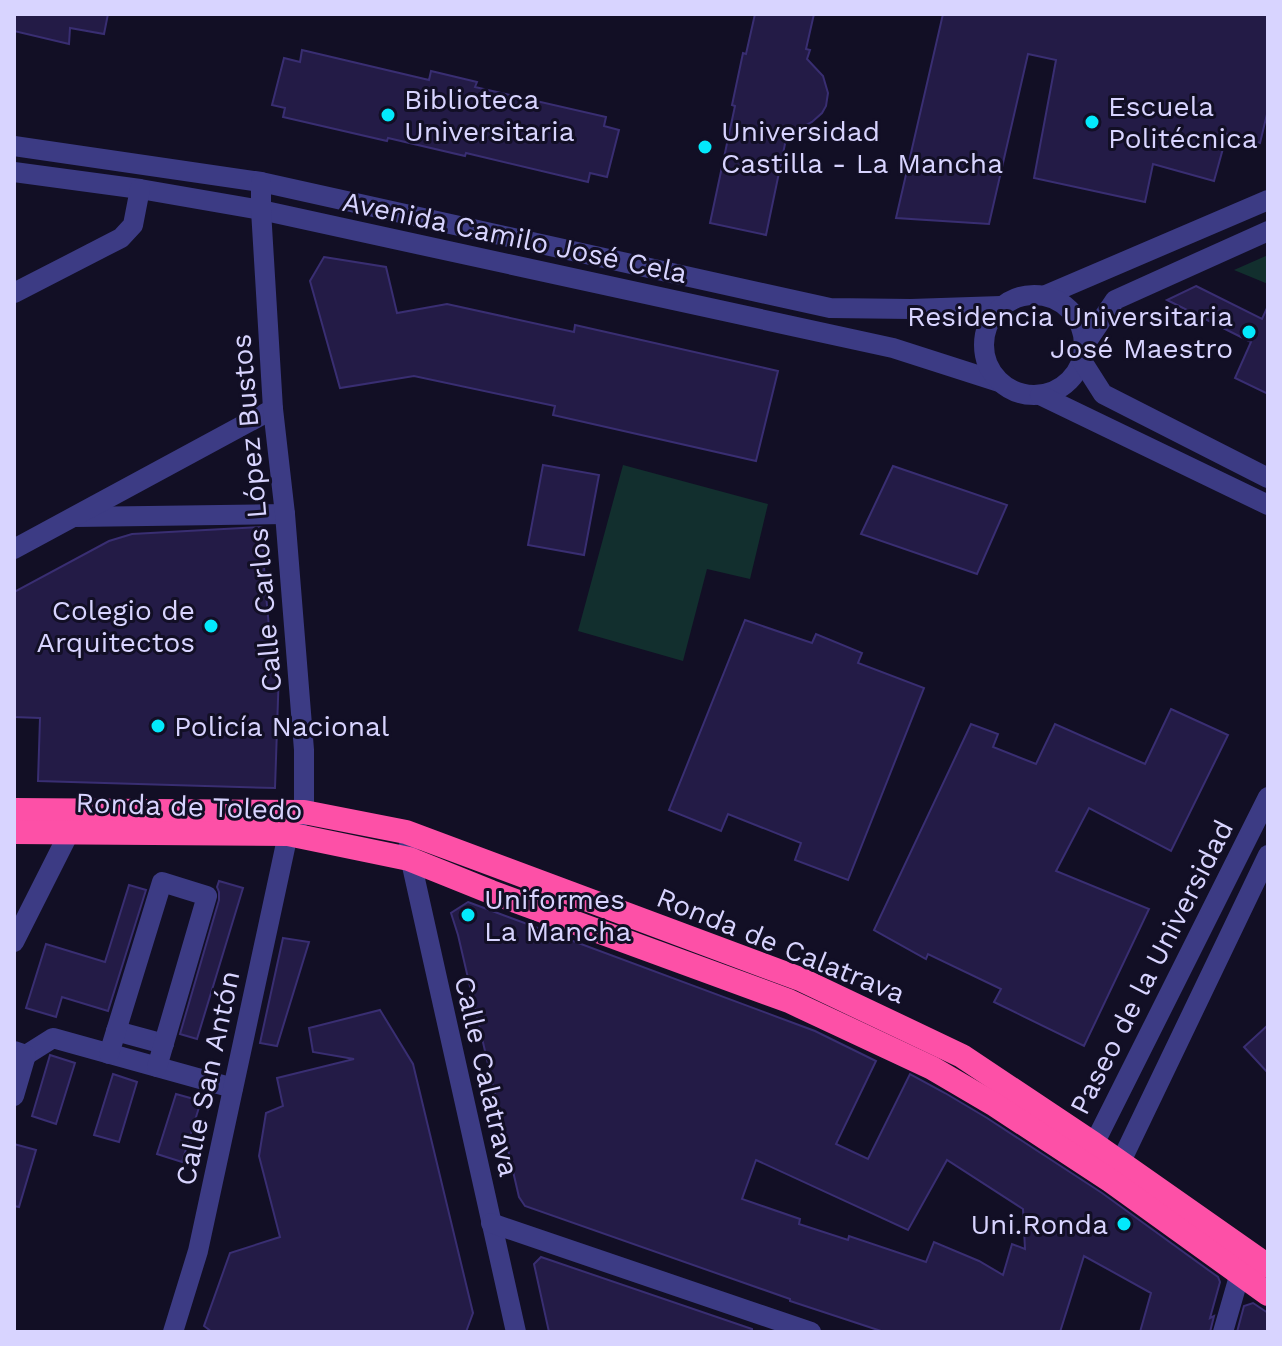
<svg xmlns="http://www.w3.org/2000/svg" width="1282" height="1346" font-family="'Work Sans',sans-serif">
<rect width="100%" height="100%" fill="#120f25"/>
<g fill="#122f2e">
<polygon points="1268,255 1268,284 1234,270"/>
<polygon points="623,465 768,504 750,579 707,569 683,661 578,631"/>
</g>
<g fill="#231b46" stroke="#392e72" stroke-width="2" fill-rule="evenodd">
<polygon points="14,14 108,14 104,34 70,28 69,44 14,31"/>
<polygon points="755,14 814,14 806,49 810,50 807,59 823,76 828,93 826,106 822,113 812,122 795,131 792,141 786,139 766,235 710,223 735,106 732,105 743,53 746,54"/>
<polygon points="943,14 1268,14 1268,110 1260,143 1227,134 1214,181 1153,164 1145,202 1034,178 1056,60 1028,54 989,224 896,218"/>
<polygon points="302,50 429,80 431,71 477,82 475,87 606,117 604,126 619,130 607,177 590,173 588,182 466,153 465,156 388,138 387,141 283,117 285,108 272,105 284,58 300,62"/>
<polygon points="324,257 386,267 397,313 447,304 574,332 575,325 778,371 756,461 553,415 555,406 414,376 340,388 310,281"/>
<polygon points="1196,286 1262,319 1268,306 1268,394 1235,378 1251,342 1167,300"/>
<polygon points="543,465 599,475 584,555 528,545"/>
<polygon points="893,466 1007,505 977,574 861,534"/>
<polygon points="262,527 265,584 273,670 279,670 275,788 38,781 40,718 14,717 14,592 109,541 132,534"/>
<polygon points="745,620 812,643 816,634 862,653 858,663 924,688 848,880 795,860 801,843 728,814 721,831 669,810"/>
<polygon points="1171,709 1228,735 1171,851 1089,808 1056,871 1149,909 1084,1046 994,1002 1001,989 928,954 926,959 874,930 971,724 998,734 993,747 1036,764 1055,724 1145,764"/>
<polygon points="219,881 243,888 197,1039 180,1034 219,900 219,892 217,887"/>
<polygon points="129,885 146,890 108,1011 62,997 56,1017 26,1008 46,944 105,962"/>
<path d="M468,902L815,1031L876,1061L836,1144L868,1159L910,1074L945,1093L987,1118L1102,1193L1218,1277L1220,1282L1210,1318L1214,1316L1210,1332H1140L1151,1293L1084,1256L1060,1332H884L790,1301V1299L525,1206L519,1197L458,935L451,913ZM756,1160L908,1230L947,1160L1023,1209L1025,1249L1012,1244L1003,1275L979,1261L934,1242L926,1262L849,1236L848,1240L799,1224L800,1219L742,1199Z"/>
<polygon points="283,938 309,942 277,1046 260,1043"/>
<polygon points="380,1010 413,1064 473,1313 466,1332 212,1332 204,1326 230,1253 280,1237 259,1156 266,1113 283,1106 277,1078 354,1059 313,1052 309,1028"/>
<polygon points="1268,1025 1268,1073 1244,1047"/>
<polygon points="50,1055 75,1063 56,1124 32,1116"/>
<polygon points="113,1074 137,1082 119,1142 94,1135"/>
<polygon points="176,1094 201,1101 182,1162 157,1154"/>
<polygon points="14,1144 36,1150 19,1207 14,1206"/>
<polygon points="541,1257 752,1329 752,1332 549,1332 534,1264"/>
<polygon points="1253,1303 1268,1313 1268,1332 1237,1332 1244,1306"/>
</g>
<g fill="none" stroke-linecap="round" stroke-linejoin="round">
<g stroke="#3c3b84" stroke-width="20">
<polyline points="14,146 261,182 830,308 911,309 1001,306"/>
<polyline points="14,172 140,189 261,210 893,348 999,382"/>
<polyline points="14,293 121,238 133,225 140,189"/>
<polyline points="1046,295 1268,200"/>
<circle cx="1034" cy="345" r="50"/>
<polyline points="1084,346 1115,300 1268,231"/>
<polyline points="1082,361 1103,394 1268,478"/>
<polyline points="1040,395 1268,505"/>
<polyline points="75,517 285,514"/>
<polyline points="14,549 273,409"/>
<polyline points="408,848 516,1332"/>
<polyline points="14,942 69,833"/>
<polyline points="116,1031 164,1044"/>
<polyline points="14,1051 26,1055 53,1038 233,1088"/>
<polyline points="109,1054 162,882 207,896 157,1067"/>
<polyline points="14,1096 26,1055"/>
<polyline points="1087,1158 1268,797"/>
<polyline points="1115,1174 1268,855"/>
<polyline points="491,1223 811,1332"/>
<polyline points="173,1332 198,1251 288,834 304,812 304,750 285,514 273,409 261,210 261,182"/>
<polyline points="1223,1332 1240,1273 1248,1262"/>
</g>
<g stroke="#fd50a7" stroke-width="24">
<polyline points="14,810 304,812 406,832 800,979 962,1056 1094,1144 1268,1266"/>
<polyline points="14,832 288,834 409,859 491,892 789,1001 932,1068 995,1105 1111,1181 1268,1294"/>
</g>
</g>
<g fill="#03e9fc" stroke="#120f25" stroke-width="3">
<circle cx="388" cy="115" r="8"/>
<circle cx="1092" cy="122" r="8"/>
<circle cx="705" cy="147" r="8"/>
<circle cx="1249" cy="332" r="8"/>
<circle cx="211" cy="626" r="8"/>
<circle cx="158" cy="726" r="8"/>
<circle cx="468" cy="915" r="8"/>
<circle cx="1124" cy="1224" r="8"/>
</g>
<g text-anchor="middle" stroke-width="6" stroke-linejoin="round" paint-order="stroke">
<g font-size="28" fill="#d8d4ff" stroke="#120f25" text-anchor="start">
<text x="404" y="109">Biblioteca<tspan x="404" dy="32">Universitaria</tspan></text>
<text x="1108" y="116">Escuela<tspan x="1108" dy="32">Politécnica</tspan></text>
<text x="721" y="141">Universidad<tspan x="721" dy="32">Castilla - La Mancha</tspan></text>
<text x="1233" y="326" text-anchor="end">Residencia Universitaria<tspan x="1233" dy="32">José Maestro</tspan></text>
<text x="195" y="620" text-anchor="end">Colegio de<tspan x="195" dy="32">Arquitectos</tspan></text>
<text x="174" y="736">Policía Nacional</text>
<text x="484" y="909">Uniformes<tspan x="484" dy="32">La Mancha</tspan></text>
<text x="1108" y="1234" text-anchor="end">Uni.Ronda</text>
</g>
<g font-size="28" fill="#d8d4ff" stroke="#120f25">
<text transform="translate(515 237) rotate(12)" y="10">Avenida Camilo José Cela</text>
<text transform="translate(256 513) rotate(-95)" y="10">Calle Carlos López Bustos</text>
<text transform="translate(189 806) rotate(2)" y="10">Ronda de Toledo</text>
<text transform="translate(781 945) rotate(22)" y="10">Ronda de Calatrava</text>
<text transform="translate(1151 967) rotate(-63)" y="10">Paseo de la Universidad</text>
<text transform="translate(487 1076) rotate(77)" y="10">Calle Calatrava</text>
<text transform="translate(207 1078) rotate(-78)" y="10">Calle San Antón</text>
</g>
</g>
<rect width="1282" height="1346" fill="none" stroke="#d8d4ff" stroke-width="32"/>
</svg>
